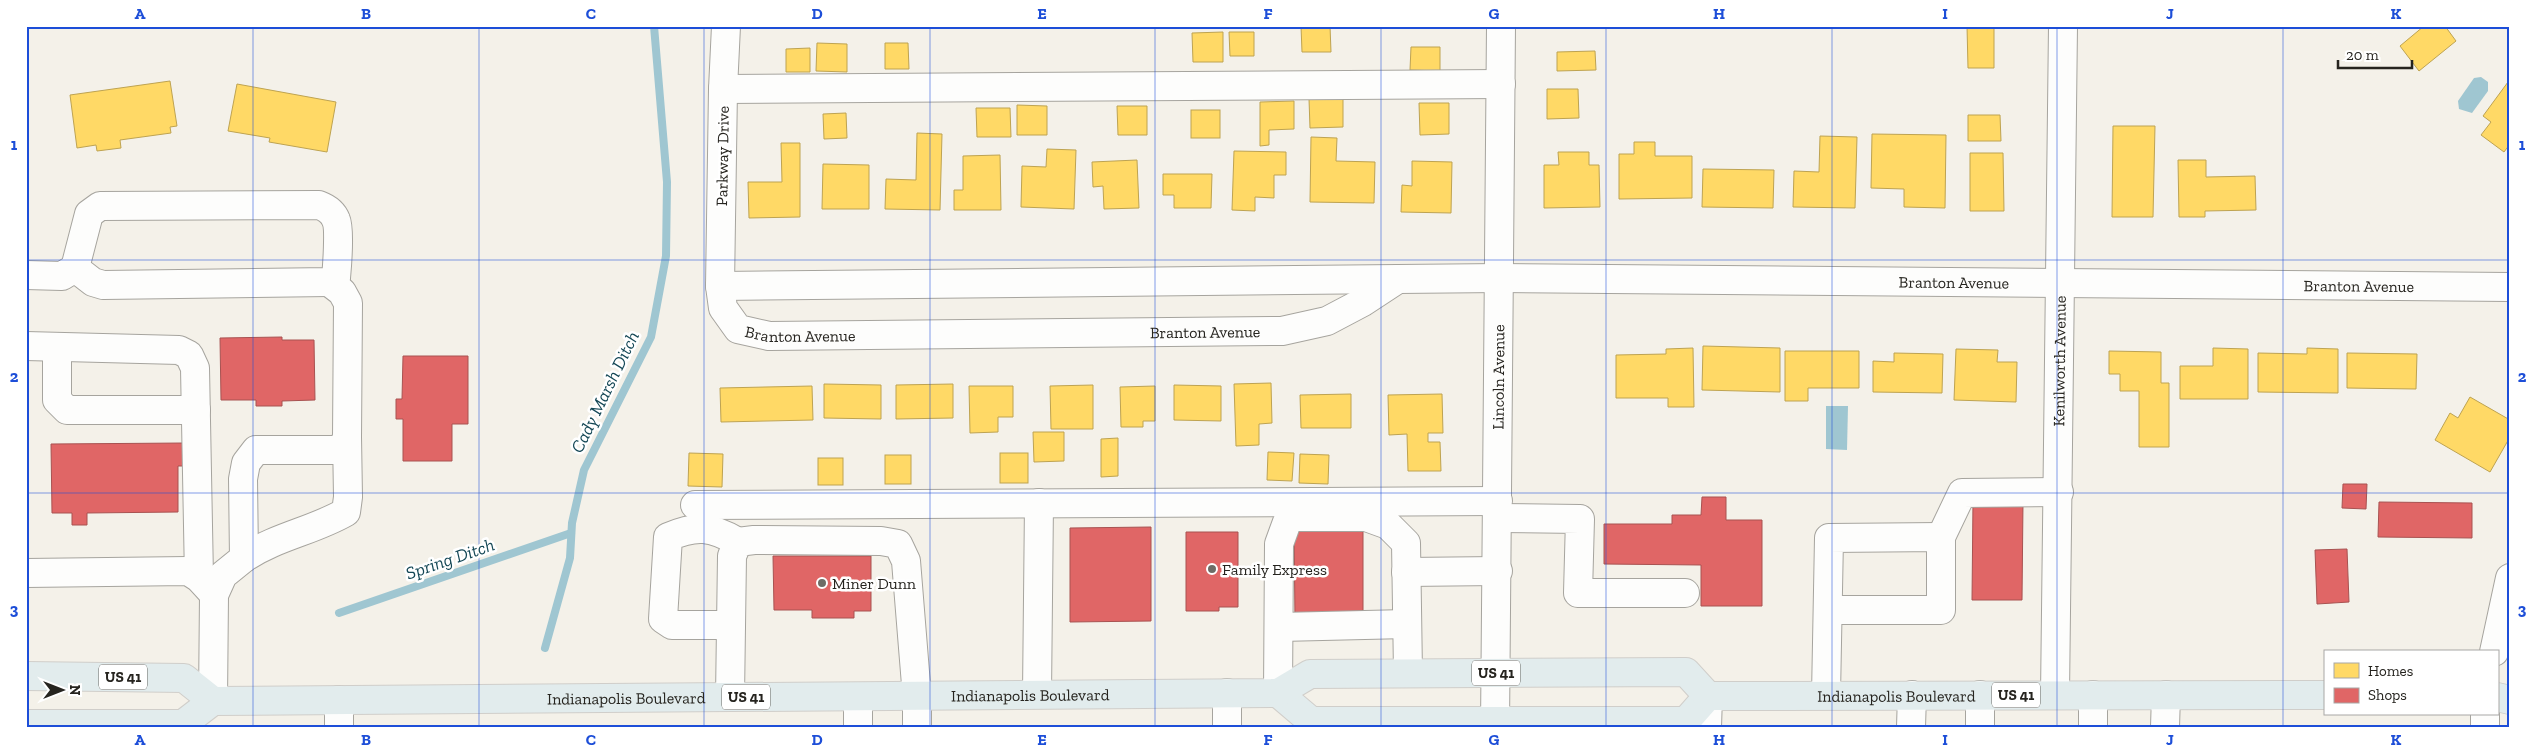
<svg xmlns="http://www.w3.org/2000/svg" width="2536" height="753" font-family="'Zilla Slab',serif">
<rect width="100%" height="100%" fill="#f4f1e9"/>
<g fill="#9fc6d1">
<polygon points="2481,77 2488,82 2488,91 2472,113 2459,109 2458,101 2474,78"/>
<polygon points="1826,406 1848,406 1847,450 1826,449"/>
</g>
<g fill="#ffd966" stroke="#bea351">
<polygon points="1301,26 1330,26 1331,52 1302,52"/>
<polygon points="1967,26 1994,26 1994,68 1968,68"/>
<polygon points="2424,26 2445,26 2456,41 2419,71 2400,46"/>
<polygon points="1223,32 1223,62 1193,62 1192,33"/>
<polygon points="1229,32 1254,32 1254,56 1230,56"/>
<polygon points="817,43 847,44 847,72 816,71"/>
<polygon points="885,43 908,43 909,69 885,69"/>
<polygon points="1411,47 1440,47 1440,71 1410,70"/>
<polygon points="810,48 810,72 786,72 786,49"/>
<polygon points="1595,51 1596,70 1557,71 1557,52"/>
<polygon points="170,81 177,126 170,127 171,133 120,140 121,148 97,151 96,145 77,148 70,95"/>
<polygon points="2508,82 2510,144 2504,152 2481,135 2491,122 2483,116"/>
<polygon points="237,84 336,102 327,152 269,142 270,138 228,131"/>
<polygon points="1547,89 1578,89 1579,118 1547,119"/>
<polygon points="1343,98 1343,127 1310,128 1309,99"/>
<polygon points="1294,101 1294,129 1269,130 1269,145 1260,146 1260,102"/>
<polygon points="1419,103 1449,103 1449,134 1420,135"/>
<polygon points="1017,105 1047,106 1047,135 1017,135"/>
<polygon points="1117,106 1147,106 1147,135 1118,135"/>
<polygon points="976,108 1010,108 1011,137 977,137"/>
<rect x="1191" y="110" width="29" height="28"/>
<polygon points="846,113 847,138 824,139 823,114"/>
<polygon points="1968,115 2000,115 2001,141 1968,141"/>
<polygon points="2113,126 2155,126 2153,217 2112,217"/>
<polygon points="917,133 942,134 940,210 885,209 886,179 916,180"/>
<polygon points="1872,134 1946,135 1945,208 1904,207 1904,189 1871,188"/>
<polygon points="1820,136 1857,137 1855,208 1793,207 1794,171 1819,172"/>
<polygon points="1311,137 1337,138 1336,161 1375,162 1374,203 1310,202"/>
<polygon points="1634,142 1655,142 1655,156 1692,156 1692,198 1619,199 1619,154 1634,154"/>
<polygon points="781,143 800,143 800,217 749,218 748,182 782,182"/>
<polygon points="1047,149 1076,150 1074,209 1021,207 1022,166 1046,167"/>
<polygon points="1234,151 1286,152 1286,175 1274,175 1274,198 1255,197 1255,211 1232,210"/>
<polygon points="1558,152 1589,152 1589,165 1599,165 1600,207 1544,208 1544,165 1559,165"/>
<polygon points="1970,153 2003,153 2004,211 1970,211"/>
<polygon points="1000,155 1001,210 954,210 954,190 963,190 963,156"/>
<polygon points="1137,160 1139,208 1104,209 1103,186 1093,187 1092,162"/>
<polygon points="2178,160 2206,160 2206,177 2255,176 2256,210 2205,211 2205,217 2179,217"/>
<polygon points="1412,161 1452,162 1451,213 1401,212 1402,185 1412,186"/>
<polygon points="823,164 869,165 869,209 822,209"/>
<polygon points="1703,169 1774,170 1773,208 1702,207"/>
<polygon points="1163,174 1212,174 1211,208 1174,208 1174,195 1163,195"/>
<polygon points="1703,346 1780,348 1780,392 1702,390"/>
<polygon points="1693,348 1694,407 1668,407 1668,398 1616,398 1616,355 1666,354 1666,349"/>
<polygon points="2213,348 2248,349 2248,399 2180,399 2180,366 2213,366"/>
<polygon points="2307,348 2338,349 2338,393 2258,392 2258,353 2307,354"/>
<polygon points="1956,349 1998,350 1997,362 2017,362 2016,402 1954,400"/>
<polygon points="1785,351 1859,351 1859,388 1808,388 1808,401 1785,401"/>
<polygon points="2109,351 2161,352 2161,383 2169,383 2169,447 2139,447 2139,391 2120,391 2120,374 2109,374"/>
<polygon points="1894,353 1943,354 1942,393 1873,392 1873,361 1894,362"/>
<polygon points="2347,353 2417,354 2416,389 2347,388"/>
<polygon points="1271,383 1272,423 1259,424 1259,445 1236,446 1234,384"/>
<polygon points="824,384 881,385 881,419 824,418"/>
<polygon points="953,384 953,418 896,419 896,385"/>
<polygon points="1093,385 1093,429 1051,429 1050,386"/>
<polygon points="1174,385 1221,386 1221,421 1174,420"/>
<polygon points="812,386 813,420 721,422 720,388"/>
<polygon points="969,386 1013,386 1013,417 998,417 998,432 970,433"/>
<polygon points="1155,386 1155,421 1143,421 1143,427 1121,427 1120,387"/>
<polygon points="1351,394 1351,428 1301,428 1300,395"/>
<polygon points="1442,394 1443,433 1428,433 1428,442 1440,442 1441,471 1408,471 1407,434 1389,435 1388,395"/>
<polygon points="2470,397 2510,420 2510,437 2490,472 2435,440 2450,413 2458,418"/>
<polygon points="1033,432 1064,432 1064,461 1034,462"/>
<polygon points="1118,438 1118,476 1101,477 1101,439"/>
<polygon points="1268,452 1294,453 1292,481 1267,480"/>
<polygon points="689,453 723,454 722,487 688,486"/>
<rect x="1000" y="453" width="28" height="30"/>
<polygon points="1300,454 1329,455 1328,484 1299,483"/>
<rect x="885" y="455" width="26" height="29"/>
<rect x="818" y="458" width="25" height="27"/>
</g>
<g fill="#e06666" stroke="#a85251">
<polygon points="282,337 282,340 314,340 315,400 282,401 282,406 256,406 256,400 221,400 220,338"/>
<polygon points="403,356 468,356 468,424 452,424 452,461 403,461 403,419 396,419 396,399 402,399"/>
<polygon points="184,443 184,466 178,466 178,512 87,513 87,525 72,525 72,513 52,513 51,444"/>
<polygon points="2343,484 2367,484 2366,509 2342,508"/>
<polygon points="1702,497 1726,497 1726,520 1762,520 1762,606 1701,606 1701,565 1604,564 1604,524 1672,524 1672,515 1701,515"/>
<polygon points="1973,502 2023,502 2022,600 1972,600"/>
<polygon points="2379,502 2472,503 2472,538 2378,537"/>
<polygon points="1294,520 1363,520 1363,620 1295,621"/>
<polygon points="1151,527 1151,621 1070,622 1070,528"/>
<polygon points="1186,532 1238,532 1238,607 1219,607 1219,611 1186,611"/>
<polygon points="2347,549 2349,602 2317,604 2315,550"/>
<polygon points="773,556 871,556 871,611 854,611 854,618 812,618 812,610 774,610"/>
</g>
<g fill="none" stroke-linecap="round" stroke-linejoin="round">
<g stroke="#9fc6d1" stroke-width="8">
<polyline points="339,613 571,533"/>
<polyline points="545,648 570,558 572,523 584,470 651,337 666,256 667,182 654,26"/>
</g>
<defs>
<g id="minor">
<path id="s1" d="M726,26L723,89L720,286L723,308L738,329L769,336L1282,331L1327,321L1363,302L1398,279"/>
<polyline points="723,89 1501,84"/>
<path d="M26,275L62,276L75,268L89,214L100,206L319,205C327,208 333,212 336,220C340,229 337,267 336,278L329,282L103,285L93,282L75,268"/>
<path id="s2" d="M720,286L1500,278L2510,287"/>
<polyline points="26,346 179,350 189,355 195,368 199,578"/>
<polyline points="57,347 57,400 67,410 196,410"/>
<polyline points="695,505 1498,501"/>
<polyline points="1498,518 1580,519 1578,593 1685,593"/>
<polyline points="1941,537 1962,493 2059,492"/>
<path d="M244,558C277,536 313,531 346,512L348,497L347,437"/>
<polyline points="1406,572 1498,571"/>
<polyline points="26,573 188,571 199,578 210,590"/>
<path d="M731,625H672L663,619L668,537C696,525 711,526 738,542"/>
<polyline points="1280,627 1407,624"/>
<polyline points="2494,652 2510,578"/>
<polyline points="1227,693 1227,727"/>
<polyline points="1278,693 1279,544 1287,522 1294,517 1366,517 1388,525 1406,543 1408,673"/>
<polyline points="1037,694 1039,503"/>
<polyline points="1826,695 1829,538 1941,537 1941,610 1829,610"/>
<polyline points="1980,695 1980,727"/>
<path id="s3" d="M2055,695L2063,26"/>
<polyline points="2093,695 2093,727"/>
<polyline points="730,697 732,556 738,542 754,540 881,541 898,544 906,561 917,697 917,727"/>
<polyline points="858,697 858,727"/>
<polyline points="339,700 339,727"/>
<polyline points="213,701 214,595 223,575 244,558 243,479 246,463 256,450 342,450 347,437 348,303 342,292 329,282"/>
<path id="s4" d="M1495,727L1501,26"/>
<polyline points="1707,727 1708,696"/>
<polyline points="1911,727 1912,695"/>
<polyline points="2165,727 2166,695"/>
<polyline points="2485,727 2485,714"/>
</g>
<g id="highway">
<polyline points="26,676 184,678 213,701"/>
<polyline points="1278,693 1311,721 1686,721 1708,696"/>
<polyline points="2497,697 2510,700"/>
<path id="s5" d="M26,724H183L213,701L1278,693L1310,674L1686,672L1708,696L2325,695"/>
</g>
</defs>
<use href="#minor" stroke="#a6a49e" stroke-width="30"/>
<use href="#highway" stroke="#d0ceca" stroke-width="30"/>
<use href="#minor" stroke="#fdfdfc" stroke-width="28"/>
<use href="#highway" stroke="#e2eced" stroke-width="28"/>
</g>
<path fill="none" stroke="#1d4ed8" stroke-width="1" stroke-opacity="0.55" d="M253,26V727M479,26V727M704,26V727M930,26V727M1155,26V727M1381,26V727M1606,26V727M1832,26V727M2057,26V727M2283,26V727M26,260H2510M26,493H2510"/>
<g fill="#6e6c66" stroke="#fff" stroke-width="2">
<circle cx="1212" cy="569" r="5"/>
<circle cx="822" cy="583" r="5"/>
</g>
<g text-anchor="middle" stroke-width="5" stroke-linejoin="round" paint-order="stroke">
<g fill="#fff" stroke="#676662" stroke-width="1">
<rect x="1472" y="660.5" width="48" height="25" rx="4"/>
<rect x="99" y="664.5" width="48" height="25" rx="4"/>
<rect x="1992" y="682.5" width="48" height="25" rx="4"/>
<rect x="722" y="684.5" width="48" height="25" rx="4"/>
</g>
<g font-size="15" font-weight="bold" fill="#26241f">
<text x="1496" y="678">US 41</text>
<text x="123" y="682">US 41</text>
<text x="2016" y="700">US 41</text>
<text x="746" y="702">US 41</text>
</g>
<g font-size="16" fill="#26241f" stroke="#fff">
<text transform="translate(722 156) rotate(-89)" y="6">Parkway Drive</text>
<text dy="6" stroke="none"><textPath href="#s2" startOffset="1234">Branton Avenue</textPath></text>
<text dy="6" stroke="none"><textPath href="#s2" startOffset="1639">Branton Avenue</textPath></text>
<text dy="6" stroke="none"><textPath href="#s1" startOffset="776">Branton Avenue</textPath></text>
<text dy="6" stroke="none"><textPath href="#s1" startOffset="371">Branton Avenue</textPath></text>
<text dy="6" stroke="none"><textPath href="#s3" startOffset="334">Kenilworth Avenue</textPath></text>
<text dy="6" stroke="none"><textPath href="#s4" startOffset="350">Lincoln Avenue</textPath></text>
<text dy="6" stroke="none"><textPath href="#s5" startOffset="1012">Indianapolis Boulevard</textPath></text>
<text dy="6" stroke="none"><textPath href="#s5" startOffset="1894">Indianapolis Boulevard</textPath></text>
<text dy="6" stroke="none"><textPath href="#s5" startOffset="608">Indianapolis Boulevard</textPath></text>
</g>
<g font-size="16" fill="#26241f" stroke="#fff" text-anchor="start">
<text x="1222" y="575">Family Express</text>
<text x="832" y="589">Miner Dunn</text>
</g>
<g font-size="18" font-style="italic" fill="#144755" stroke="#fff">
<text transform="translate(605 392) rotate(-64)" y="6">Cady Marsh Ditch</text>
<text transform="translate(450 559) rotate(-19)" y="6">Spring Ditch</text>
</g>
</g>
<rect width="2536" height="753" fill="none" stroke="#ffffff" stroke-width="55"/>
<rect x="2324" y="650" width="175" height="65" fill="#ffffff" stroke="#a8a7a5"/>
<rect x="2334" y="663" width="25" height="15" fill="#ffd966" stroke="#a8a7a5"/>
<text x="2368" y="676" font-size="15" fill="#26241f">Homes</text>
<rect x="2334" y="688" width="25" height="15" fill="#e06666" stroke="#a8a7a5"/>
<text x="2368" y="700" font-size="15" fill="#26241f">Shops</text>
<g transform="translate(62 690) rotate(90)" stroke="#ffffff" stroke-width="4" paint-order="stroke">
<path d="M0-4L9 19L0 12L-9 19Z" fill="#26241f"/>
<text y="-8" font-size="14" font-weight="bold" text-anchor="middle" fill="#26241f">N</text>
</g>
<path d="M2338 60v8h74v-8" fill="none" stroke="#26241f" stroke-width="2.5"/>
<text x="2346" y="60" font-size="15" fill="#26241f" stroke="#ffffff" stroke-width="4" paint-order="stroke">20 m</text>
<rect x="28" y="28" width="2480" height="698" fill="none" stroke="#1d4ed8" stroke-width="2"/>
<g font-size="16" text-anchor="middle" font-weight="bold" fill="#1d4ed8">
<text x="140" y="19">A</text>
<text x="366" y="19">B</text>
<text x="591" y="19">C</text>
<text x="817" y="19">D</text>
<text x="1042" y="19">E</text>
<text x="1268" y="19">F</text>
<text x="1494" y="19">G</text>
<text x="1719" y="19">H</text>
<text x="1945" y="19">I</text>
<text x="2170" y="19">J</text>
<text x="2396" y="19">K</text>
<text x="14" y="150">1</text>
<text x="2522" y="150">1</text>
<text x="14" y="382">2</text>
<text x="2522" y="382">2</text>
<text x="14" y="615">3</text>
<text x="2522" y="615">3</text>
<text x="140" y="745">A</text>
<text x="366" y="745">B</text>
<text x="591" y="745">C</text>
<text x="817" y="745">D</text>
<text x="1042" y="745">E</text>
<text x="1268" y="745">F</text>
<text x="1494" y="745">G</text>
<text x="1719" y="745">H</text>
<text x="1945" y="745">I</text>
<text x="2170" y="745">J</text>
<text x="2396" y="745">K</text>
</g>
</svg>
